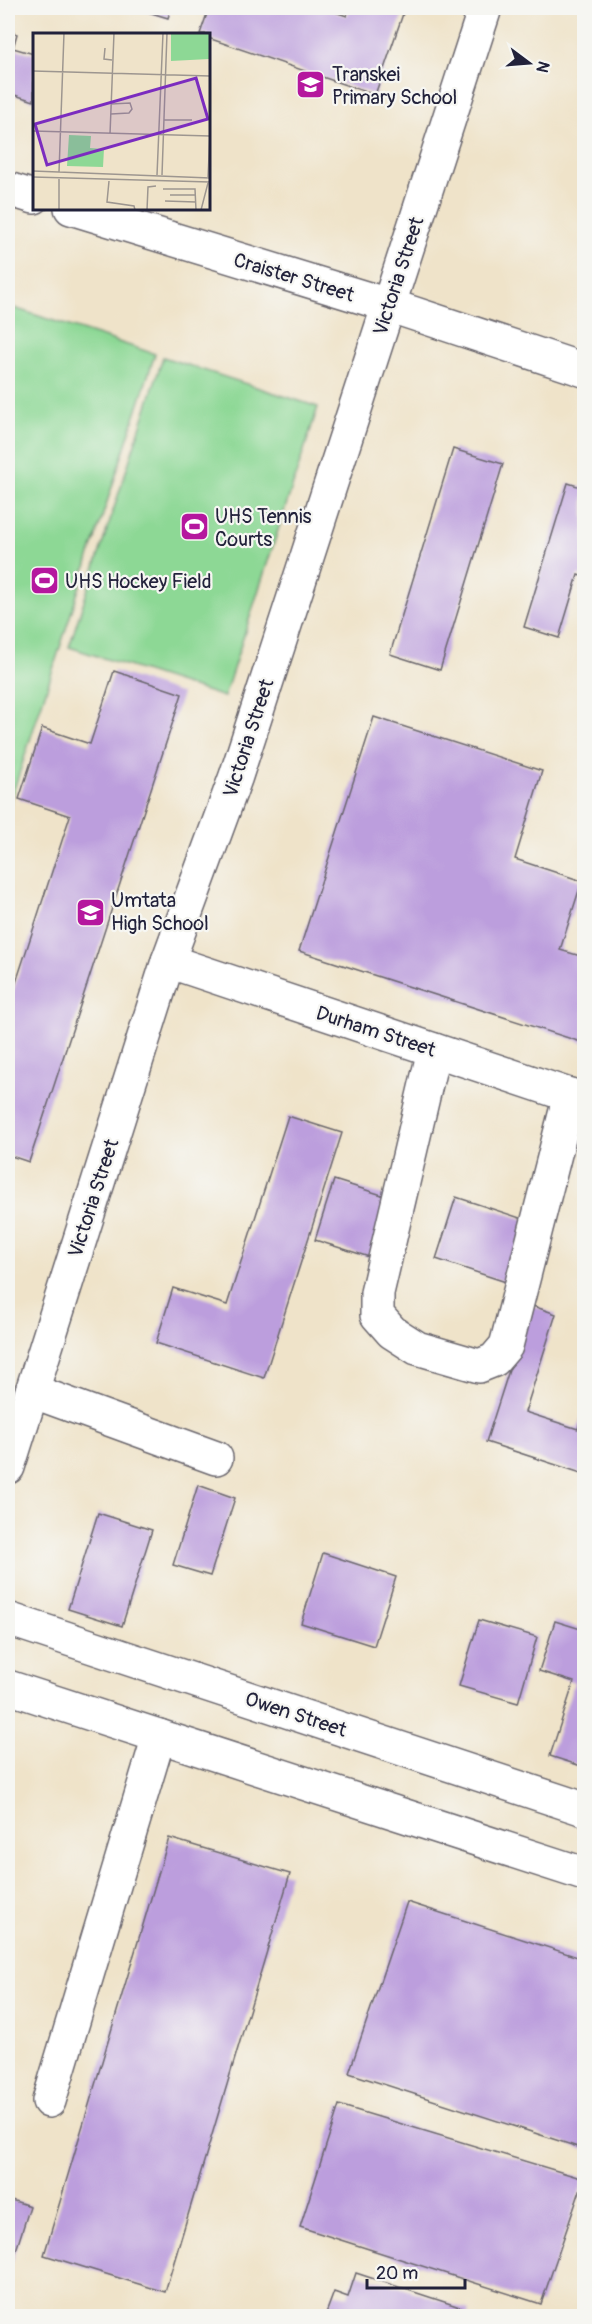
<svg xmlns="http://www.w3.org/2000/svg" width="592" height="2324" font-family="Pangolin,sans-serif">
<rect width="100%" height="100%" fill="#f6f6f2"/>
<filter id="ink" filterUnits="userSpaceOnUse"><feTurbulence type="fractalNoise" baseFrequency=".0167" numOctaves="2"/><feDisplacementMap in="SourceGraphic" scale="12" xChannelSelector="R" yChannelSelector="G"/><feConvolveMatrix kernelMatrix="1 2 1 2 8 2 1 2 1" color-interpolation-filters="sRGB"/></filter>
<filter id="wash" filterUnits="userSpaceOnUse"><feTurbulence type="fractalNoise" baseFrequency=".008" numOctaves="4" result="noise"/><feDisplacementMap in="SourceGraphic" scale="24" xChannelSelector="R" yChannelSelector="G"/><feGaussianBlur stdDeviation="1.35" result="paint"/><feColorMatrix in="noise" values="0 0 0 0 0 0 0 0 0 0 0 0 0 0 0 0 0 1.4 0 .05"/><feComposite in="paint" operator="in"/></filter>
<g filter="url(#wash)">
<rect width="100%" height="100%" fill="#efe3c9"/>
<g fill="#8dd895" stroke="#587d68" stroke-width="1.5">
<polygon points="8,306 155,354 8,808"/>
<polygon points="163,357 318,407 224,697 69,647"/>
</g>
<g id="blocks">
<g fill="#bc9edd">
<polygon points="135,8 171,8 168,18"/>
<polygon points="209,8 323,8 347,16 349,8 405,8 375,95 208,38 208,34 200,34"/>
<polygon points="8,31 17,34 13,48 34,54 34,101 8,93"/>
<polygon points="453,449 503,464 440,670 390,654"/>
<polygon points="568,483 584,488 584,577 578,575 559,638 524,627"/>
<polygon points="114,671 182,694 29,1162 8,1155 8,1007 70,816 19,799 42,728 90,744"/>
<polygon points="374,717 542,771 515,859 582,881 560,950 584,957 584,1043 299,951"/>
<polygon points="288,1116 342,1133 264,1378 156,1343 173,1288 227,1305"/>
<polygon points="334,1180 414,1205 395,1265 315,1240"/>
<polygon points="456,1197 532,1222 512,1284 436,1259"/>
<polygon points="530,1305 556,1314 525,1412 578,1429 584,1408 584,1474 486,1442"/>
<polygon points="198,1485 235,1498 210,1576 173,1565"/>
<polygon points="98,1513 152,1530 122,1626 68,1609"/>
<polygon points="323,1553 396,1577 374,1646 301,1623"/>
<polygon points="479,1620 537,1637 518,1703 459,1686"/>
<polygon points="555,1621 584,1630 584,1767 550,1756 574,1682 539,1671"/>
<polygon points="169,1838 290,1874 165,2292 44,2255"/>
<polygon points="407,1902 584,1959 584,2149 349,2073"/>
<polygon points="339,2105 584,2179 541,2304 300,2227"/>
<polygon points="8,2199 30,2206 8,2276"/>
<polygon points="356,2273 469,2310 467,2316 325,2316 334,2292 348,2297"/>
</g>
</g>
</g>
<g filter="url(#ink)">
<use href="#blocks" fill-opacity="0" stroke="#6a666d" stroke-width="1.5"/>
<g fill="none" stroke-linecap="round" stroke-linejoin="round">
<defs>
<g id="minor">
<polyline points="8,189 34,197"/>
<polyline points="71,208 388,305 584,370"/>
<polyline points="168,961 584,1100"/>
<polyline points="434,1050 377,1293 377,1315 392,1332 417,1348 479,1366 494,1360 506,1346 570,1095"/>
<polyline points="32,1391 216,1458"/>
<polyline points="8,1467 168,961 236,776 485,8"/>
<polyline points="8,1619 584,1809"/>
<polyline points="8,1687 584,1874"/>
<polyline points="49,2101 159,1736"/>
</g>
</defs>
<use href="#minor" stroke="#6a666d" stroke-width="36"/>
<use href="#minor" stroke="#fff" stroke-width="33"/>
</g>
</g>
<defs>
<symbol id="school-square" viewBox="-11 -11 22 22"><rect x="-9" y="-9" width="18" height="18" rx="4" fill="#b5179e" stroke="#f6f6f2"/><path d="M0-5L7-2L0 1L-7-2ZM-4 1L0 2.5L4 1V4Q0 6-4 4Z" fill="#fff"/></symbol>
<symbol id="stadium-square" viewBox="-11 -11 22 22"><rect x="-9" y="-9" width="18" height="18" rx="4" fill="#b5179e" stroke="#f6f6f2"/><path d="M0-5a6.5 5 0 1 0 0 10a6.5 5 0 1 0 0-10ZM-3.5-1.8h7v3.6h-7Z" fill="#fff"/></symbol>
</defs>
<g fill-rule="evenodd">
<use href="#school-square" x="294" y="68" width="33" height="33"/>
<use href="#stadium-square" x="178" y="510" width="33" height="33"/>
<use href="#stadium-square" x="28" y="564" width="33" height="33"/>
<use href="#school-square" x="74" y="896" width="33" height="33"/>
</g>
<g text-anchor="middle" stroke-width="4.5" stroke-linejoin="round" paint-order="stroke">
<g font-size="20" fill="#22223b" stroke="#f6f6f2" text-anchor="start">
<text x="332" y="81">Transkei<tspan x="332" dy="23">Primary School</tspan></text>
<text x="215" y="523">UHS Tennis<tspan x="215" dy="23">Courts</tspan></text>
<text x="65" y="588">UHS Hockey Field</text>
<text x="111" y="907">Umtata<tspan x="111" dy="23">High School</tspan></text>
</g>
<g font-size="20" fill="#22223b" stroke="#f6f6f2">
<text transform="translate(398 276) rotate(-72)" y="7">Victoria Street</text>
<text transform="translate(294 277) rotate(17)" y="7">Craister Street</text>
<text transform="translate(248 738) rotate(-72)" y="7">Victoria Street</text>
<text transform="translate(376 1031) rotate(18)" y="7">Durham Street</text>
<text transform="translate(93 1198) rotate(-72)" y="7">Victoria Street</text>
<text transform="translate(296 1714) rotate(18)" y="7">Owen Street</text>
</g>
</g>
<g transform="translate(33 33)">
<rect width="177" height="177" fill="#efe3c9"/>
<path d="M138,0H177L176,26L138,28ZM36,102L58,103L57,115L71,116L70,134L34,133Z" fill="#8dd895"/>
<path fill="none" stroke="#9d9690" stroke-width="1.5" d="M72,15L71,26L79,27M0,38L177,43M78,81L96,80L99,76L97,70L78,71M131,87H159M0,98L177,103M77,101L81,0M0,138L177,145M26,139L31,0M124,142L130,0M129,142L134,0M0,144L177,149M175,144L177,101M76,148L74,169L101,173L102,177M130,156H162L163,177M137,162H163M132,168L163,169M26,177V146M114,177L115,154L123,153M168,177L175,150"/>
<path fill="#7b2cbf" fill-opacity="0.15" stroke="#7b2cbf" stroke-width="3" d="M163,45L175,86L14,132L2,91Z"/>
<rect width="177" height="177" fill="none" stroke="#22223b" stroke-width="3"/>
</g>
<rect width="592" height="2324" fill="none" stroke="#f6f6f2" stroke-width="30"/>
<g transform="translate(529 63) rotate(106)" stroke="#f6f6f2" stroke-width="4.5" paint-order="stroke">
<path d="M0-4.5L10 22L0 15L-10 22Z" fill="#22223b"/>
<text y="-9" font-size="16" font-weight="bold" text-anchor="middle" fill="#22223b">N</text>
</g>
<path d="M367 2279v9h98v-9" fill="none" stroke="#22223b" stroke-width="3"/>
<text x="376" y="2279" font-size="18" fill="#22223b" stroke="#f6f6f2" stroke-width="4.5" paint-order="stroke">20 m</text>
</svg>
